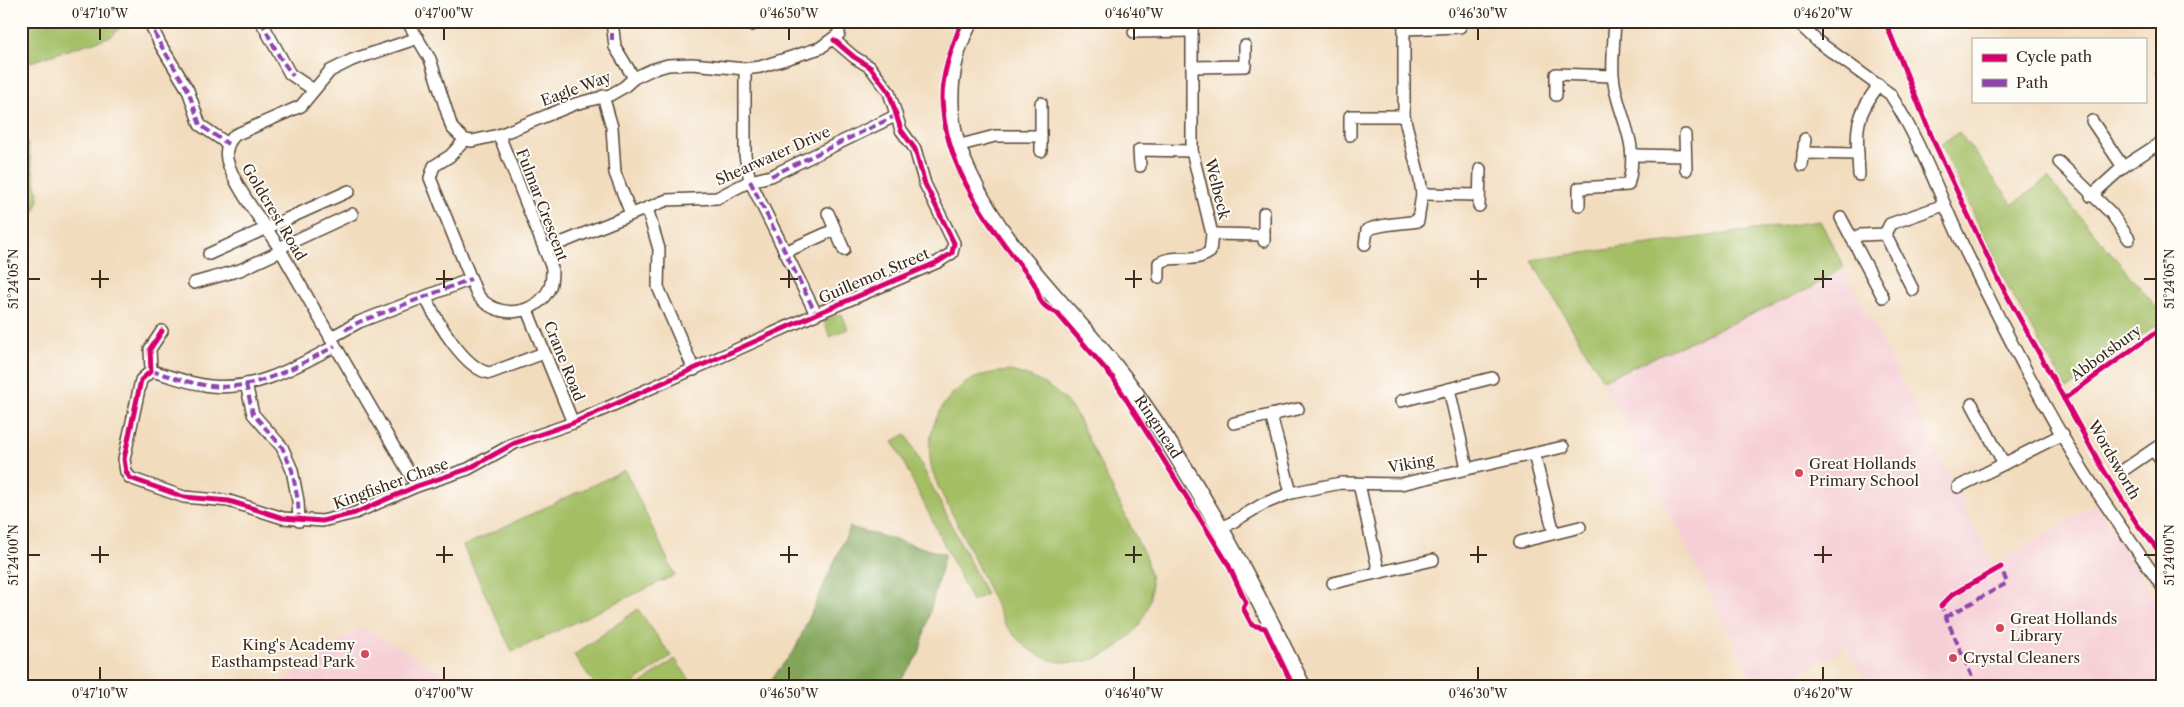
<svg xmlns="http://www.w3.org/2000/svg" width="2184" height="707" font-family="'Libre Caslon Text',serif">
<rect width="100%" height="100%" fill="#fdfcf7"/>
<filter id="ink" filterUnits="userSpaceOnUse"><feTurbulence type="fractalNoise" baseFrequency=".02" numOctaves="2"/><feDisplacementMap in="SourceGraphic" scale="10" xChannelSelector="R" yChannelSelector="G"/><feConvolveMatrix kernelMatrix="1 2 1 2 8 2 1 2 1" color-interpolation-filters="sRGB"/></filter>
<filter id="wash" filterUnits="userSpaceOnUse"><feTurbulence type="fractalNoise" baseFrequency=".0096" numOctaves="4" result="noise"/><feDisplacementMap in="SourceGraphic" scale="20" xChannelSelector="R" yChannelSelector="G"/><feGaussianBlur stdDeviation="1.12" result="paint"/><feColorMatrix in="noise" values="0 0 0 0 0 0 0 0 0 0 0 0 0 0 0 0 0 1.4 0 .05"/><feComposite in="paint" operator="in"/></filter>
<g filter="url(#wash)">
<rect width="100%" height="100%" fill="#f2dcbe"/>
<g fill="#f6cfd6">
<polygon points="1844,267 1994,565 2096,503 2163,614 2163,686 1867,686 1847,646 1779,686 1756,686 1603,380 1809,289"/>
<polygon points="362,627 455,680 459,686 275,686"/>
</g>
<g fill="#a3be64" stroke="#6f7441">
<polygon points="21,21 122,21 124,24 112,36 21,65"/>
<polygon points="21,114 39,199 21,251"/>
<polygon points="1959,132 2013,204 2048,178 2163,315 2163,320 2067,389 2009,289 1941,144"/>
<polygon points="1820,221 1844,267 1809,289 1603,380 1531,260"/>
<polygon points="842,314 848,329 830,337 824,321"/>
<path d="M1010,371C1038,377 1059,390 1076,414L1144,554C1148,565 1152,579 1151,591C1146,645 1080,683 1032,651C1021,644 1013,634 1005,624C989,590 972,555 956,521C948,505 938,489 933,473C920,432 945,384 987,374C994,372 1003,372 1010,371Z"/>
<polygon points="906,434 986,594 972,601 893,441"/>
<polygon points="625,470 675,575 512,652 463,546"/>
<polygon points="638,609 671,656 630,686 596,686 574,655"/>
<polygon points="675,659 694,686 638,686"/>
</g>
<polygon fill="#82a55a" stroke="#5e683c" points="850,527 945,554 919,654 897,686 766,686 795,649"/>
</g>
<g filter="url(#ink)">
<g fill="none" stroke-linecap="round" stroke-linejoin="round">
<defs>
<g id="street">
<polyline points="149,21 160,44 188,90 200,125 228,144"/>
<polyline points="261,21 290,74 314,90"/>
<polyline points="407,21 430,59 452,128 465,140 472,141 499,135 575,104 610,95 624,87 634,78 651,70 668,65 692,64 745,69 760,67 820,48 839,34 839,21"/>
<polyline points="612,21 615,47 634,78"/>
<path d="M1796,21L1817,41L1890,94C1924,146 1943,207 1971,262C2006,332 2042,405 2084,472C2109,511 2137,550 2163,588"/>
<polyline points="752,25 760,21"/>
<polyline points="1404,29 1460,27 1460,21"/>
<polyline points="1134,32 1192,31"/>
<polyline points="1193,67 1245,66 1245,46"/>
<polyline points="745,69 745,155 750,181 816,314"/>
<polyline points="2162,75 2163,76"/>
<polyline points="1556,95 1556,74 1613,76"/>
<polyline points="603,96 612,127 615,173 631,214"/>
<polyline points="1041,103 1041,151"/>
<polyline points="2092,121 2123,167"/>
<polyline points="1350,135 1350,116 1404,116"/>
<polyline points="1685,135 1686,170"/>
<path d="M465,140L450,156L434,166L430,178L477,294C495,320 537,317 550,287C552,282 552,274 552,268L499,135"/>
<polyline points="957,146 995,136 1041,136"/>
<polyline points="1803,153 1858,154"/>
<polyline points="1633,155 1685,156"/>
<polyline points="2059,162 2111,213 2129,239"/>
<polyline points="1802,165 1805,139"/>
<polyline points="1140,166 1139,150 1192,151"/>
<path d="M1859,175C1857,133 1852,120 1879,85"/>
<polyline points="1422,194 1479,195"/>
<polyline points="2091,196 2123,167 2163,141"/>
<path d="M1579,205V188L1628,185C1641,140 1617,117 1613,76C1612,58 1614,39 1615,21"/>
<polyline points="1479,206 1480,169"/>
<polyline points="647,208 659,249 658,287 694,370"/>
<polyline points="828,213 844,250"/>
<polyline points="1264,213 1264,241"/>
<polyline points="1841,218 1883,297"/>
<polyline points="1212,234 1264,235"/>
<polyline points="1852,239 1860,235 1885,234"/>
<path d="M1365,244L1367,230C1382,223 1401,224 1418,221L1422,194L1420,180L1404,116V21"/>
<polyline points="279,248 352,214"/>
<polyline points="546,249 667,200 717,198 750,181 771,176 895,116"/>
<polyline points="785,252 834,230"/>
<polyline points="209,254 349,191"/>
<path d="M1159,277V263C1175,253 1193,264 1210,252L1212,234L1192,151V21"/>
<polyline points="194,283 240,270 281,251"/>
<polyline points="1913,290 1885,234 1890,224 1944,205"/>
<path d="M426,298C436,320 465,370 490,373L544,353"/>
<polyline points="527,310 573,423"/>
<polyline points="162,331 150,349 151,371 141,380 124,459 126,472 130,478 184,497 229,501 283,518 322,521 355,513 417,486 468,469 515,443 573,423 816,314 938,262 952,253 954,243 925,184 915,149 901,130 889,92 870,67 854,57 834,40"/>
<polyline points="330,338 359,322 471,279"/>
<path d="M151,371C171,376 191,384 211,386C256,391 297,366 335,346"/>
<polyline points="246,384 253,414 282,447 292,470 298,501 299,521"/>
<polyline points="1449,389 1467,468"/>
<polyline points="1401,401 1492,378"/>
<polyline points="1972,404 2004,464"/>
<polyline points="1271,415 1291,493"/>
<polyline points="1234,423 1298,409"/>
<polyline points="2153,450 2163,463"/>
<polyline points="1534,454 1554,533"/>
<polyline points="2125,469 2163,443"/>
<polyline points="1359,484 1379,573"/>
<path d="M417,486C371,409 327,331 282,253C265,224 241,197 229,166C224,154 226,144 235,135L301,106L330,71L352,60L418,38"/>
<polyline points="1958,487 2063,434"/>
<polyline points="1221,529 1263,504 1291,493 1341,483 1401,484 1563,447"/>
<polyline points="1520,542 1580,527"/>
<polyline points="1333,583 1433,560"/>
</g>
<g id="secondary">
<path id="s1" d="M970,21C949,57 945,106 957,145C960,155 965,165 969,174C1007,259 1082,318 1135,393C1200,485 1253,585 1302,686"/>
</g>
</defs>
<use href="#street" stroke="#564536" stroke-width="14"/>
<use href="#secondary" stroke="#564536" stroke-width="19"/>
<use href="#street" stroke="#fff" stroke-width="11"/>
<use href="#secondary" stroke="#fff" stroke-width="16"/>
<g stroke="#8e44ad" stroke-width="4" stroke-dasharray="8 4" stroke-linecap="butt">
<polyline points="149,21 160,44 188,90 200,125 228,144"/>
<polyline points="261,21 279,56 293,76"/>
<polyline points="612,21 612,40"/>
<polyline points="771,176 895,116"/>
<polyline points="750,181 816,314 820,312"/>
<polyline points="345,330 359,322 471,279"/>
<path d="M151,371C171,376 191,384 211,386C256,391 297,366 335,346"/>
<polyline points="246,384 253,414 282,447 292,470 298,501 299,521"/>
<polyline points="1943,604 1941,606 1976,686"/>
<polyline points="1946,617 2007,583 2001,567 1998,569"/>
</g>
<defs>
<g id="cycleway">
<path d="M962,21C953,45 942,72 942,98C944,168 990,227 1031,279C1043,294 1033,303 1057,313L1113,378L1228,564L1246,603L1243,608L1252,625L1265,628L1293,686"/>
<polyline points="1885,21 1933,140 1998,279 2100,464 2137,524 2163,556"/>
<polyline points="162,331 150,349 151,371 141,380 124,459 126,472 130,478 184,497 229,501 283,518 322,521 355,513 417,486 468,469 515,443 573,423 816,314 938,262 952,253 954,243 925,184 915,149 901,130 889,92 870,67 854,57 834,40"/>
<polyline points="2064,399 2163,327"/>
<polyline points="1941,606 1953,594 2001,567"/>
</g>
</defs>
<use href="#cycleway" stroke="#fdfcf7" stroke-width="8"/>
<use href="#cycleway" stroke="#d6006c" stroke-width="5"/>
</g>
</g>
<path fill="none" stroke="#3b2a1e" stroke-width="2" d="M100,28V40M444,28V40M789,28V40M1134,28V40M1478,28V40M1823,28V40M100,270V288M444,270V288M789,270V288M1134,270V288M1478,270V288M1823,270V288M28,279H40M91,279H109M436,279H453M780,279H798M1125,279H1142M1470,279H1487M1814,279H1832M2144,279H2156M100,546V563M444,546V563M789,546V563M1134,546V563M1478,546V563M1823,546V563M28,555H40M91,555H109M436,555H453M780,555H798M1125,555H1142M1470,555H1487M1814,555H1832M2144,555H2156M100,667V680M444,667V680M789,667V680M1134,667V680M1478,667V680M1823,667V680"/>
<g fill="#d1495b" stroke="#fdfcf7" stroke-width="2">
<circle cx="1799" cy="473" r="5"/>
<circle cx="2000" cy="628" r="5"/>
<circle cx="365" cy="654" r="5"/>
<circle cx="1953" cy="658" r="5"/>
</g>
<g text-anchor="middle" stroke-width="4" stroke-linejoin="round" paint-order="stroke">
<g font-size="15" fill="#3b2a1e" stroke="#fdfcf7">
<text transform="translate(576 89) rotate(-20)" y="5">Eagle Way</text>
<text transform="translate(773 156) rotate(-24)" y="5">Shearwater Drive</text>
<text transform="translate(1217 189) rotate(76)" y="5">Welbeck</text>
<text transform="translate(542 205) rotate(69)" y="5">Fulmar Crescent</text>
<text transform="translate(274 212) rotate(59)" y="5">Goldcrest Road</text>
<text transform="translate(874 276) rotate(-23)" y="5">Guillemot Street</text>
<text transform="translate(2106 353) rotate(-36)" y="5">Abbotsbury</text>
<text transform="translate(564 361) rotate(68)" y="5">Crane Road</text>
<text dy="5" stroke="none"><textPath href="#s1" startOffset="476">Ringmead</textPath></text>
<text transform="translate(2114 460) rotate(60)" y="5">Wordsworth</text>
<text transform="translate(1411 464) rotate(-10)" y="5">Viking</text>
<text transform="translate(391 484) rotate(-20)" y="5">Kingfisher Chase</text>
</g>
<g font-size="15" fill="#3b2a1e" stroke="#fdfcf7" text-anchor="start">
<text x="1809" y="469">Great Hollands<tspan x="1809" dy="17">Primary School</tspan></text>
<text x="2010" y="624">Great Hollands<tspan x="2010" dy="17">Library</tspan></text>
<text x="355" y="650" text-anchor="end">King's Academy<tspan x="355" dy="17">Easthampstead Park</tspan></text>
<text x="1963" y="663">Crystal Cleaners</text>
</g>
</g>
<rect width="2184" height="707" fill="none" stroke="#fdfcf7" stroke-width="55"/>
<rect x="1972" y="38" width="175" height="65" fill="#fdfcf7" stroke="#afa8a0"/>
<rect x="1982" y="54" width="25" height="8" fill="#d6006c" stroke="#afa8a0"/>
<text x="2016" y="62" font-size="15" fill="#3b2a1e">Cycle path</text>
<rect x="1982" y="79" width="25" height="8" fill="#8e44ad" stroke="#afa8a0"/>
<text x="2016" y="88" font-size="15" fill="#3b2a1e">Path</text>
<rect x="28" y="28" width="2128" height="652" fill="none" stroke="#3b2a1e" stroke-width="2"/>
<g font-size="12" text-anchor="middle" fill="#3b2a1e">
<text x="100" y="18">0°47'10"W</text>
<text x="444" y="18">0°47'00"W</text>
<text x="789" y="18">0°46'50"W</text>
<text x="1134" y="18">0°46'40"W</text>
<text x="1478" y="18">0°46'30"W</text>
<text x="1823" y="18">0°46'20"W</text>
<text transform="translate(14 279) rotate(-90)" y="4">51°24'05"N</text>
<text transform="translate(2170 279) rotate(-90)" y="4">51°24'05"N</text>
<text transform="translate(14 555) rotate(-90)" y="4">51°24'00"N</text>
<text transform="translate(2170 555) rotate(-90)" y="4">51°24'00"N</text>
<text x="100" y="698">0°47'10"W</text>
<text x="444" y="698">0°47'00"W</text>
<text x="789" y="698">0°46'50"W</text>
<text x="1134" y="698">0°46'40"W</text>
<text x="1478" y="698">0°46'30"W</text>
<text x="1823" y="698">0°46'20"W</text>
</g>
</svg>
